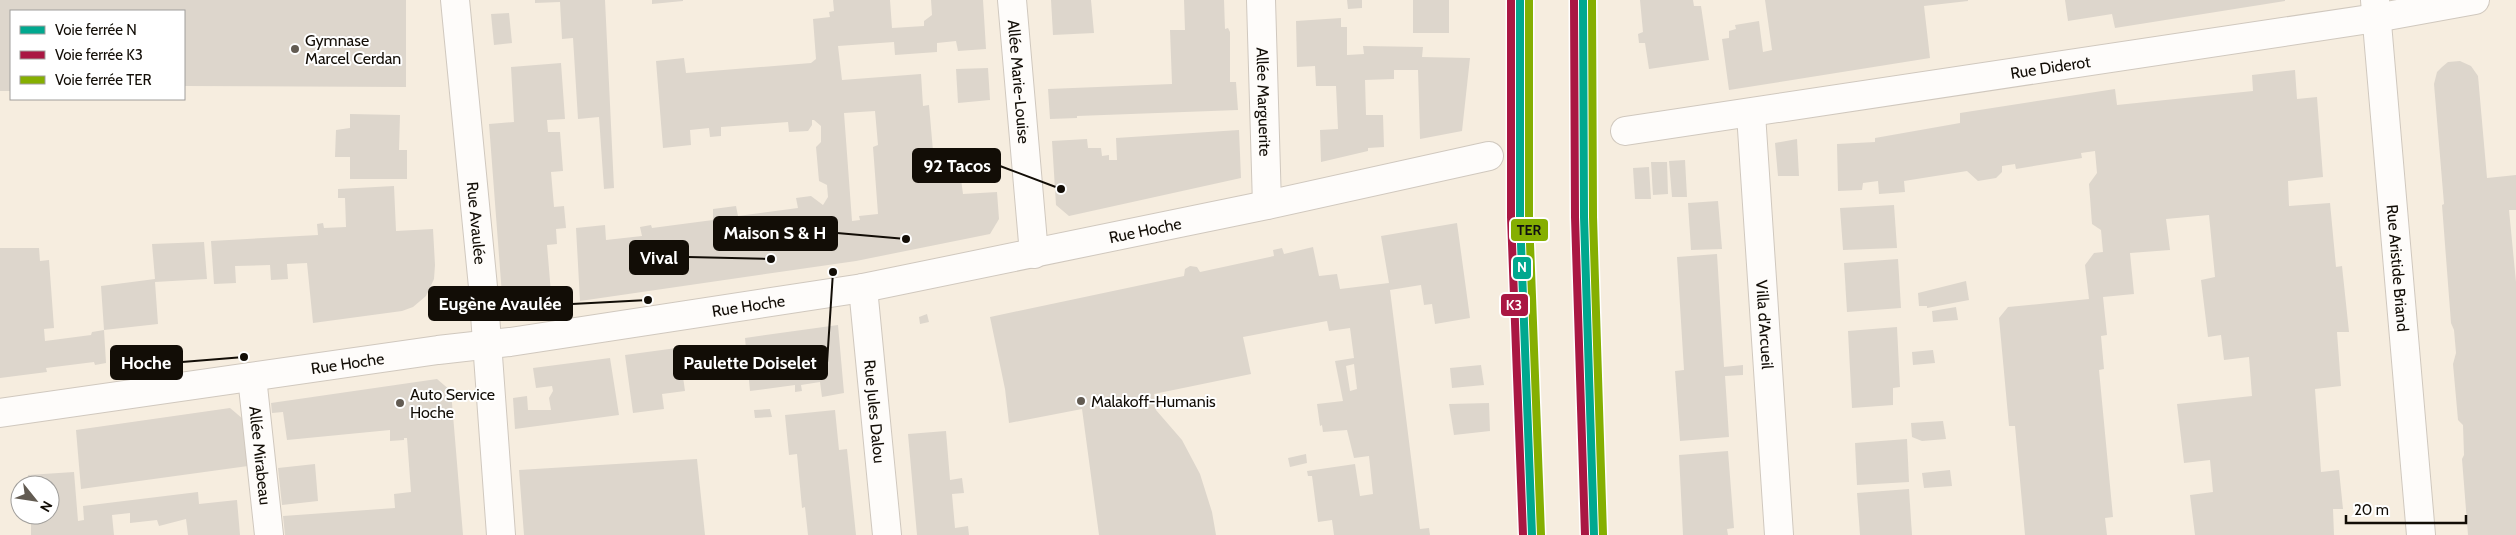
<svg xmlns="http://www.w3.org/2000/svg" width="2516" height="535" font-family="Cabin,sans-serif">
<rect width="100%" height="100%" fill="#f6eddf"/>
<g fill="#ddd6cc" fill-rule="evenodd">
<polygon points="0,0 406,0 406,87 184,86 184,11 11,11 11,91 0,91"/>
<polygon points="535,0 605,0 614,188 604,189 599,117 578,119 573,38 562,39 560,2 535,3"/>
<polygon points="652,0 683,0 683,1 652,4"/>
<path d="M833,0H890L892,28L924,26V21L932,15L931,0H983L986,49L958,51L956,41L937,43V52L895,55L894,42L838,46L842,80L921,74L923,106L929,105L933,151L948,150L951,179H961L963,194L997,192L999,219L990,234L856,261L580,301L576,228L605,225L606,240L642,236L640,227L651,225L652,228L713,220V209L736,206L738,216L798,208L796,198L811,196L823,205L828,197L827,185L819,181L816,147L821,142V126L814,120H812V125L808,131L789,132L788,122L721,127V136L710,137L709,128L690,130L691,145L663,148L656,61L684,58L686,73L811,63L816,59L813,19L830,17L829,12L834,11ZM875,111L878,145L873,147L878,214L859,216L860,220L852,221L844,113Z"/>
<polygon points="1051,0 1091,0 1094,33 1053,35"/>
<polygon points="1184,0 1224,0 1225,29 1228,28 1230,32 1230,82 1236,82 1238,110 1077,116 1077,118 1050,119 1048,89 1172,84 1170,30 1185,30"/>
<polygon points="1347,0 1362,0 1362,8 1348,9"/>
<rect x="1413" y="0" width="36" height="33"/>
<polygon points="1640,0 1693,0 1694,6 1701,6 1709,60 1649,69 1645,43 1639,43 1638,34 1643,32"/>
<polygon points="1765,0 1968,0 1968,1 1924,6 1930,58 1729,90 1722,39 1729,38 1729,31 1736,29 1735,25 1759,21 1763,52 1772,50"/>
<polygon points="2065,0 2285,0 2285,1 2115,28 2112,14 2068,21"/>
<polygon points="509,13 512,43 494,45 491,14"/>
<polygon points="1341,18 1341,27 1347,27 1347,55 1364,54 1363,46 1423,47 1422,57 1470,58 1462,131 1420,139 1418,70 1394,70 1394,79 1365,80 1366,115 1383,115 1384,147 1368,148 1368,151 1321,162 1320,130 1338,129 1336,86 1316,86 1315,66 1297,67 1296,21"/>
<polygon points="2460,61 2471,66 2478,76 2487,178 2516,175 2516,210 2509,210 2516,282 2516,535 2468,535 2462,459 2464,455 2463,425 2458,420 2453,364 2456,353 2454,330 2451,323 2442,205 2444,204 2434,84 2437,72 2442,67 2448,62"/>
<polygon points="561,63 565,119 547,120 548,132 560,132 563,171 551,172 554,207 564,206 566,228 556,229 557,244 547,245 552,305 517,307 502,295 489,124 514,122 511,67"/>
<polygon points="988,68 990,100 958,103 956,69"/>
<polygon points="2295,70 2297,99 2317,97 2323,177 2288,181 2289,206 2330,203 2336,267 2342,266 2349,332 2337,332 2341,386 2315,389 2321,472 2339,470 2343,509 2333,509 2334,535 2195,535 2190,495 2213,492 2210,460 2184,463 2177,404 2252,396 2249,357 2224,360 2221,335 2208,337 2201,280 2215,277 2209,215 2166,219 2170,250 2130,253 2134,294 2103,297 2107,335 2101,336 2104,369 2099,370 2113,517 2105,518 2107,535 2025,535 2015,426 2009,426 1999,318 2008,307 2089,299 2085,265 2094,253 2103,252 2101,230 2092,224 2089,184 2097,173 2095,151 2081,153 2082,158 2016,169 2015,164 2002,166 2002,172 1996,178 1978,181 1967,171 1904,181 1905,192 1879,194 1878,181 1863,183 1862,190 1838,191 1837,144 1875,142 1875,138 1960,123 1960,113 2115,89 2117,105 2253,91 2252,75"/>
<polygon points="350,114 400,115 399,150 407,150 407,179 350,179 350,157 335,157 336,130 350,128"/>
<polygon points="1239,130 1241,178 1069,216 1056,205 1052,141 1087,139 1088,148 1101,148 1102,156 1109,155 1109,160 1117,160 1116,138"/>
<polygon points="1797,139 1799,176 1778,176 1775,143"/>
<polygon points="1685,160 1687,197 1672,197 1669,161"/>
<polygon points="1651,162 1667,162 1668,194 1653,195"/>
<polygon points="1649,167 1651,199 1635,199 1633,168"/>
<polygon points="394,186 396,231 433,229 435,265 434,279 426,296 413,307 402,311 313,323 307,263 287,264 288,279 271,280 270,265 235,266 236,283 214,284 211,241 318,235 317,224 323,223 324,228 346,227 345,198 338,198 338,189"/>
<polygon points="1718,201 1722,249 1691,250 1688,203"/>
<polygon points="1894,205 1897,248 1843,250 1840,208"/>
<path d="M1457,223L1470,318L1435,324L1432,304L1424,305L1421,285L1390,290L1420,529L1429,528L1430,535H1334L1332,520L1318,522L1312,476H1308L1307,471L1355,464L1360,496L1373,494L1369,456L1354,458L1347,430L1323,432L1322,425L1320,426L1317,404L1343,401L1335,361L1354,358L1350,328L1329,331L1327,321L1243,337L1251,374L1154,394L1156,410L1182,440L1200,474L1212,512L1216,535H1099L1082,409L1009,423L1005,389L990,317L1184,276L1185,269L1190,266L1197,267L1200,272L1274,256L1273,250L1282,248L1284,254L1313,247L1319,276L1337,274L1340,289L1389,283L1381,236ZM1354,364L1357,389L1350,391L1346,366Z"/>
<polygon points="204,242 207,279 155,282 158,324 104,330 106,363 95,365 94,362 46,368 47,372 0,378 0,248 39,248 40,261 49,260 54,328 44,329 45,341 91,335 92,332 104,330 101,286 155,279 152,244"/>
<polygon points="1717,254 1724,367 1743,365 1743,375 1725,376 1729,437 1680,441 1675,371 1684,370 1677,257"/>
<polygon points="1898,259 1901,308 1847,312 1844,263"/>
<polygon points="1966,281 1969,300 1927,308 1927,306 1919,306 1918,293"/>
<polygon points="1956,307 1958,320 1933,322 1932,311"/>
<polygon points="927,314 929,322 920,324 919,317"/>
<polygon points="838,325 844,393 822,397 820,382 801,385 802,391 795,392 795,385 750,391 745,338"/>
<polygon points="1897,327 1900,387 1893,388 1893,405 1852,408 1848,331"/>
<polygon points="684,347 686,362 681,363 685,391 662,394 664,409 633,413 625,355"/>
<polygon points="1933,350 1935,363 1913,365 1912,352"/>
<polygon points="610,358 619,415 515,429 513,398 527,396 528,410 551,410 549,398 553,391 552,386 536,388 533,368"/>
<polygon points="1481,365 1484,385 1452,388 1450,368"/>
<polygon points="437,379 451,391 463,535 285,535 283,516 395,508 394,494 411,492 407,438 404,438 404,440 390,441 390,430 287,440 283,412 272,413 271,403"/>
<polygon points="1489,403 1490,431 1454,435 1449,404"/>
<polygon points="230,408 243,419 248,466 81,489 76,430"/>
<polygon points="770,409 772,417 755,418 754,410"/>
<polygon points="835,410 839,450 847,449 856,535 808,535 805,507 802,508 797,454 789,455 785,415"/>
<polygon points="1943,421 1946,439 1922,441 1912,437 1911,423"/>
<polygon points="946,431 950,480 962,478 964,493 952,494 955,528 968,526 969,535 917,535 908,434"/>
<polygon points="1907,439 1909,482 1857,485 1855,443"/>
<polygon points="1728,451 1734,528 1727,529 1728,535 1683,535 1679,455"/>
<polygon points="1306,454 1307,463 1290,467 1288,458"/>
<polygon points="697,459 705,535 524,535 519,470"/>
<polygon points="315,464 318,501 282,505 278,468"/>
<polygon points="1950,470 1952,486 1924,488 1922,473"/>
<polygon points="74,472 78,521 84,520 83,506 198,492 199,504 237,500 240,535 188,535 186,519 159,526 157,520 130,523 130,513 112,515 114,535 31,535 31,515 50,515 50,485 29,485 28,475"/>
<polygon points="1909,489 1912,535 1860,535 1857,493"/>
</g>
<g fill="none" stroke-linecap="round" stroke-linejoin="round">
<defs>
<g id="minor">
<path id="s1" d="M455,0L483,287L501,535"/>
<path id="s2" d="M1012,0L1034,254"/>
<path id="s3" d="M1261,0L1267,205"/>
<path id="s4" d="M2375,0L2421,535"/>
<path id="s5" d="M1751,114L1779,535"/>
<path id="s6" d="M1625,131L2376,18L2475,0"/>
<path id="s7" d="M863,288L887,535"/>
<path id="s8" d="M252,377L269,535"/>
<path id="s9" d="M0,413L438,350L510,342L863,288L1267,205L1489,156"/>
</g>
</defs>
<use href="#minor" stroke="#d0c8be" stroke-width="30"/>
<use href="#minor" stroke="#fefcfa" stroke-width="28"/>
<defs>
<g id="rail-1">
<polyline points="1520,0 1520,217 1532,535"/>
<polyline points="1583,0 1584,217 1594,535"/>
</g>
<g id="rail-2">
<polyline points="1511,0 1511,217 1523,535"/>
<polyline points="1574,0 1575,217 1585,535"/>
</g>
<g id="rail-3">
<polyline points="1529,0 1529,217 1541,535"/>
<polyline points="1592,0 1593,217 1603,535"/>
</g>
</defs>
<use href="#rail-1" stroke="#fff" stroke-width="11"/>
<use href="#rail-2" stroke="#fff" stroke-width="11"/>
<use href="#rail-3" stroke="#fff" stroke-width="11"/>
<use href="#rail-1" stroke="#00a88f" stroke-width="8"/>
<use href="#rail-2" stroke="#aa1743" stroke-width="8"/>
<use href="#rail-3" stroke="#85af01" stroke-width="8"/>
</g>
<g fill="#625b52" stroke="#fff" stroke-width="2">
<circle cx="295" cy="49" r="5"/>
<circle cx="1081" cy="401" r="5"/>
<circle cx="400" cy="403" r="5"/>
</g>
<g text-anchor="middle" stroke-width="4" stroke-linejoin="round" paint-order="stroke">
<g font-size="16" fill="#120d06" stroke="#fff" text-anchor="start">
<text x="305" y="46">Gymnase<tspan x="305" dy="18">Marcel Cerdan</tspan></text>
<text x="410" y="400">Auto Service<tspan x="410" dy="18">Hoche</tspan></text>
<text x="1091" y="407">Malakoff-Humanis</text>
</g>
<g font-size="16" fill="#120d06" stroke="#fff">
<text dy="6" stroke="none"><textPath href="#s6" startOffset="430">Rue Diderot</textPath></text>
<text dy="6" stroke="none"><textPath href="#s2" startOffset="82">Allée Marie-Louise</textPath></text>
<text dy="6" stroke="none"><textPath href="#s3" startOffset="102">Allée Marguerite</textPath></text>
<text dy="6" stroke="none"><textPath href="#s1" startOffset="224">Rue Avaulée</textPath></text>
<text dy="6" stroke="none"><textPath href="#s9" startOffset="1160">Rue Hoche</textPath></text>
<text dy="6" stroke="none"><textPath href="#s4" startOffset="269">Rue Aristide Briand</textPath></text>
<text dy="6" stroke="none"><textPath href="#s9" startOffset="756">Rue Hoche</textPath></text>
<text dy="6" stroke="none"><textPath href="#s5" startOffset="211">Villa d'Arcueil</textPath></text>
<text dy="6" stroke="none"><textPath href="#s9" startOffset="351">Rue Hoche</textPath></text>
<text dy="6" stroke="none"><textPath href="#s7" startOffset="124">Rue Jules Dalou</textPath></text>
<text dy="6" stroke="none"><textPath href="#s8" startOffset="79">Allée Mirabeau</textPath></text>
</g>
</g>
<path fill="none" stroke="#120d06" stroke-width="2" d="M1061 189L1000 166M906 239L837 233M771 259L688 257M648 300L572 304M244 357L182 362M833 272L827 363"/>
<g fill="#120d06" stroke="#fff" stroke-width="2">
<circle cx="1061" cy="189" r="5"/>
<circle cx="906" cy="239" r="5"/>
<circle cx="771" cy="259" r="5"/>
<circle cx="648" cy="300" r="5"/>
<circle cx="244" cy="357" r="5"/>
<circle cx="833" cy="272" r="5"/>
</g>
<g fill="#120d06" stroke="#120d06" stroke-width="2">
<rect x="913" y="149" width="87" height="33" rx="5"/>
<rect x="714" y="217" width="123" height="33" rx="5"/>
<rect x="630" y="241" width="58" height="33" rx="5"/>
<rect x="429" y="287" width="143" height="33" rx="5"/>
<rect x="111" y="346" width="71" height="33" rx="5"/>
<rect x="674" y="346" width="153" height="33" rx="5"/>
</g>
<g font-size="18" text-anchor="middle" font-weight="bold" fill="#fff">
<text x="957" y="172">92 Tacos</text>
<text x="775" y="239">Maison S &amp; H</text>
<text x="659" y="264">Vival</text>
<text x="500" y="310">Eugène Avaulée</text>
<text x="146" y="369">Hoche</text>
<text x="750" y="369">Paulette Doiselet</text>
</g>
<g stroke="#fff" stroke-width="2">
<rect x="1510" y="218" width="39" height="24" rx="5" fill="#85af01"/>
<rect x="1512" y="256" width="20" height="24" rx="5" fill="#00a88f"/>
<rect x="1500" y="293" width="29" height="24" rx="5" fill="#aa1743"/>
</g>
<g font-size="14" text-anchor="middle" font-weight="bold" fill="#fff">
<text x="1522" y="272">N</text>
<text x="1514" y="310">K3</text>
</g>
<g font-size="14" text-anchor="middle" font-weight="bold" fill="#111">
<text x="1529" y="235">TER</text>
</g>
<rect x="10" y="10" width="175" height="90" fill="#ffffff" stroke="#a09e9b"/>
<rect x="20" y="26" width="25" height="8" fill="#00a88f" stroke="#a09e9b"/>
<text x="55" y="35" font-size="15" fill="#120d06">Voie ferrée N</text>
<rect x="20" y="51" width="25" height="8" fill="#aa1743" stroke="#a09e9b"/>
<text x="55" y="60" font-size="15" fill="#120d06">Voie ferrée K3</text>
<rect x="20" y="76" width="25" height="8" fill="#85af01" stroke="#a09e9b"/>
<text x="55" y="85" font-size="15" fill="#120d06">Voie ferrée TER</text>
<g transform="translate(35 500) rotate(120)"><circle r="24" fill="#ffffff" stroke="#a09e9b"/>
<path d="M0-4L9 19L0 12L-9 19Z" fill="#625b52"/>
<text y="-8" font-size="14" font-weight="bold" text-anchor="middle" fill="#120d06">N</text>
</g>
<path d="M2346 515v8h120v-8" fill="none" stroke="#120d06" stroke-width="2.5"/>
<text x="2354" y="515" font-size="15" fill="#120d06" stroke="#ffffff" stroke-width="4" paint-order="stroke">20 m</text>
</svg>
